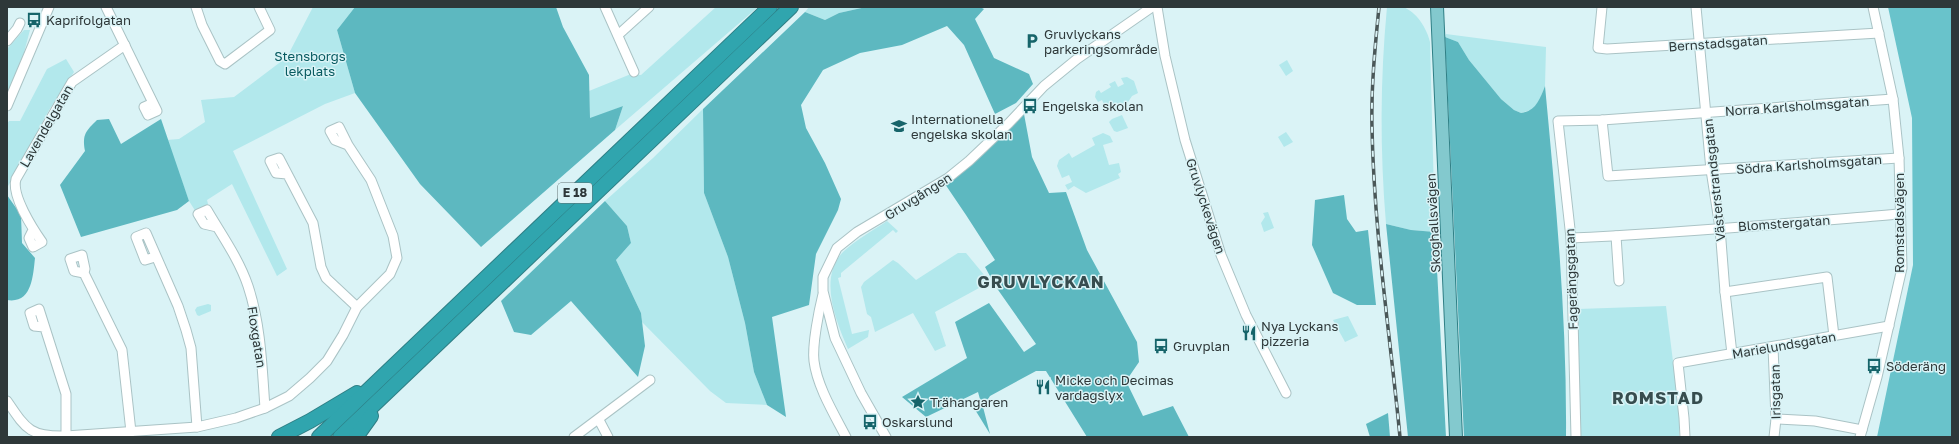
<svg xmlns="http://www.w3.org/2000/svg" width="1959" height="444" font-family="'Golos Text',sans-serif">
<rect width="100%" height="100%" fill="#daf3f6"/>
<g fill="#b2e8ec">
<polygon points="313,7 355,7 337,30 355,93 325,104 233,151 287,269 277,276 232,184 207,200 208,204 196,212 189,201 167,140 179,139 205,122 201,100 234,97 287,57"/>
<polygon points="716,7 758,7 615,130 623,106 590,119 589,91 631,74 641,75"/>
<polygon points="809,7 866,7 839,13 825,20 805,12"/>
<path d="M1387,7C1392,7 1398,6 1403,7C1417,12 1427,29 1430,42L1435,232L1411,230L1386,224C1380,151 1380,80 1387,7Z"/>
<polygon points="24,30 30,30 22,60 7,94 7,49"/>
<polygon points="1446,34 1546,47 1545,86 1539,102 1531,110 1521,113 1514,110 1501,99 1469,60 1458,42 1445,37"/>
<polygon points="66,59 74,72 49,110 7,188 7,124 9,121 20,121 47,69"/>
<polygon points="1287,60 1293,71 1286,76 1279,65"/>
<polygon points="1127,77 1134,81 1138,93 1132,96 1128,102 1116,106 1117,109 1108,112 1102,100 1098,102 1095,97 1096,92 1099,90 1101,93 1111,87 1109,84 1115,81 1118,87 1124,84 1121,78"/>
<polygon points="703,109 704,193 728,257 745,323 754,372 767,405 726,403 710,391 642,322 641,313 616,260 631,243 627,226 605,201 653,158"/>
<polygon points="1122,115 1128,128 1117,132 1114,131 1109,122 1112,119"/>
<polygon points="1286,132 1293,142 1284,147 1278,137"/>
<polygon points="1103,133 1110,136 1113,142 1103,145 1109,165 1119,163 1121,172 1118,174 1120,178 1086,193 1074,186 1068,190 1065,185 1072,182 1069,175 1062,178 1057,166 1059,160 1069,153 1072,158 1095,145 1092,138"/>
<polygon points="1268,212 1274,228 1264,232 1261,223 1265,217 1263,213"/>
<path d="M887,221L898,231L896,233L893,230L841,273V277L838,278L852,334L869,330L868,337L848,349C836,321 818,278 843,252C854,241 874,230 887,221Z"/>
<polygon points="958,253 966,253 990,282 935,312 946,346 935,351 913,313 875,332 871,317 867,314 861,287 864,282 893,260 898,263 916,280"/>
<polygon points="208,304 211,305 211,311 199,316 197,315 195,310 197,307"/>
<polygon points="1666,306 1679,409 1679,437 1579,437 1578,309"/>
<polygon points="1348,316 1358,336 1345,342 1333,320"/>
</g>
<g fill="#5db8c0">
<polygon points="355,7 556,7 563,27 589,75 590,118 623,106 615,130 481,247 420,184 355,93 337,30"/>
<polygon points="866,7 980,7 984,9 975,19 994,58 1029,74 1033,84 1016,103 995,114 964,45 947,26 902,45 860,53 823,70 801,105 806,128 825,163 841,199 838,210 816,254 809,305 772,317 786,417 767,405 754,372 745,323 728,257 704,193 703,109 805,12 825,20 839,13"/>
<path d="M1445,37L1458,42L1469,60L1501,99L1514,110L1521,113C1536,111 1540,99 1545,86C1556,203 1567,319 1566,437H1464Z"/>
<polygon points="1024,114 1032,157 1049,193 1066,192 1087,250 1137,342 1139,362 1126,381 1143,416 1173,406 1189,437 1087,437 1046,371 1036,371 990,396 983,407 990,434 974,408 981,403 978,392 926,417 902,397 967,358 955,322 989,303 1024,352 1036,344 996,287 985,267 995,260 966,215 945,184 987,150"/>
<path d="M109,119L121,144L161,119L189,201L177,210L81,237L60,185L85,151C82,134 86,131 97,120Z"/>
<path d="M7,195L21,215L22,243L35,258C33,276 32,304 7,300Z"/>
<polygon points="1344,195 1347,219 1356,232 1368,230 1376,305 1357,305 1333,293 1312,245 1315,200"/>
<polygon points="605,201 627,226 631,243 616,260 641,313 645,346 638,377 571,301 531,335 514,332 501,301"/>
<polygon points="1386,224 1411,230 1435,232 1446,437 1408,437"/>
<polygon points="1388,413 1390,437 1370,437 1366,424"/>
</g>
<polygon fill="#69c3cb" points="1888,7 1952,7 1952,437 1877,437 1913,265 1912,118"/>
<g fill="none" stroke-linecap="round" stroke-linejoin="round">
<defs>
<g id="minor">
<polyline points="106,7 157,111 148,115 144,107 153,103"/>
<polyline points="196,7 202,25 220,61 225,64 270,30 259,7"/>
<polyline points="605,7 634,72"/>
<polyline points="1157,7 1165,56 1185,140 1221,255 1246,315 1286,393"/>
<polyline points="1602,7 1598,48 1607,49 1879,33"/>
<polyline points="1696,7 1711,170 1720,228 1725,292 1732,354"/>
<polyline points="618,35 649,7"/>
<polyline points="7,41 17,29 20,23"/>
<polyline points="7,106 49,7"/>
<polyline points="1602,120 1608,176 1899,158"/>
<polyline points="287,174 276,173 270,161 279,158 313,223 321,267 326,278 357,307"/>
<path d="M217,227L204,224L198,214L207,210C221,234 239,259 248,286C261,325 262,367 265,408"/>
<path d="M33,230L29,238L33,247L42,242C33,229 11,195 16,179L72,82L125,45"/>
<polyline points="1616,236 1619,281"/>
<path d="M1571,238C1681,233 1791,223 1900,214"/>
<polyline points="155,257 145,260 136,237 146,233 178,306 186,330 191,348 197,427"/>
<polyline points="84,273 74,271 70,259 82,255 85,269 84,273 122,350 131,432"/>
<polyline points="1725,292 1827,277 1834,336"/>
<path d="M823,294C819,310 812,345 814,361C817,386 834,414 846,437"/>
<polyline points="44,327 34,326 30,313 39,309 66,394 66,436"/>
<polyline points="1773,347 1776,419 1774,437"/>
<path d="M7,401C26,429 30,437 66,436L197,427L236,418L265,408L289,396L310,378L327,361L343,335L357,307L390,274L397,258L393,236L371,180L348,145L339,127L330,131L335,140L348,145"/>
<polyline points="1776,419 1815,421 1862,430"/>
<polyline points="599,420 608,437"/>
<polyline points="574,437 650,380"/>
<polyline points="886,437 861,393 835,338 823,291 823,277 837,248 857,232 948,178 969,161 1009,123 1044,86 1077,59 1152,7"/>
<polyline points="1576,437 1571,238 1558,121 1602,120 1893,99"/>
<polyline points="1685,437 1684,418 1678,363 1889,326"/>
<polyline points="1860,437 1877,377 1902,268 1899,158 1893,99 1873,7"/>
</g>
<polyline id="major" points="1437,7 1456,437"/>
<g id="highway">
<polyline points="279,437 310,421 357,393"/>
<polyline points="319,437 770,7"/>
<polyline points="340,437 791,7"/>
<polyline points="356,437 371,416"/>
</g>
</defs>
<use href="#minor" stroke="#aac3c5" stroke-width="11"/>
<use href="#major" stroke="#2f7f85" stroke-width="14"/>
<use href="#highway" stroke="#2f7f85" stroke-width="16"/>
<use href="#minor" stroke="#fff" stroke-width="9"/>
<use href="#major" stroke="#83c9ce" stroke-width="12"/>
<use href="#highway" stroke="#30a5ae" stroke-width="14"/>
<defs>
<path id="rail" d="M1379,7C1375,47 1371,88 1372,128C1374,232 1390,334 1400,437"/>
</defs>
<use href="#rail" stroke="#4a5758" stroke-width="3.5"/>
<use href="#rail" stroke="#daf3f6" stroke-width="2" stroke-dasharray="6" stroke-linecap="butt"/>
</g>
<defs>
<symbol id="bus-bare" viewBox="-9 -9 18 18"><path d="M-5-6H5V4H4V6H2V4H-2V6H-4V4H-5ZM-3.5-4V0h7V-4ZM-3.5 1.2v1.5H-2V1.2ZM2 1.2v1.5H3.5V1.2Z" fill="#16646a" stroke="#daf3f6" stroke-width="2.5" paint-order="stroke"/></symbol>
<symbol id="parking-bare" viewBox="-9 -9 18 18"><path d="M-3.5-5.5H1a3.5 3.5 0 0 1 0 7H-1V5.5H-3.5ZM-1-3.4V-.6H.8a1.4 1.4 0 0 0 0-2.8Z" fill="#16646a" stroke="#daf3f6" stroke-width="2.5" paint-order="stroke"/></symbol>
<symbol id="school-bare" viewBox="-9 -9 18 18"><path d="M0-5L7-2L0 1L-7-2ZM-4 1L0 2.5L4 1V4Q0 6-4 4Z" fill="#16646a" stroke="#daf3f6" stroke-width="2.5" paint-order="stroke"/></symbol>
<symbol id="restaurant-bare" viewBox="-9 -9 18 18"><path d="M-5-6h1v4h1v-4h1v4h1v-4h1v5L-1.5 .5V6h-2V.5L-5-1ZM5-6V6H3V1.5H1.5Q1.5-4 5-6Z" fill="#16646a" stroke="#daf3f6" stroke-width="2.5" paint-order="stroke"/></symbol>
<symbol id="sight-bare" viewBox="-9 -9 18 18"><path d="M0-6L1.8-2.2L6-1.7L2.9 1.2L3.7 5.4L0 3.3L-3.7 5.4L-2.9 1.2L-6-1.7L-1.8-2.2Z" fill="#16646a" stroke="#daf3f6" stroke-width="2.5" paint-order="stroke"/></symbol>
</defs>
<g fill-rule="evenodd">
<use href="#bus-bare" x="23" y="9" width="22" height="22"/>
<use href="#parking-bare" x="1021" y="30" width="22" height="22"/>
<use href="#bus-bare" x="1019" y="95" width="22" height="22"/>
<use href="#school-bare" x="888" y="115" width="22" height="22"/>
<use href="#restaurant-bare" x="1238" y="322" width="22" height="22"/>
<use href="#bus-bare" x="1150" y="335" width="22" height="22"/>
<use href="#bus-bare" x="1863" y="355" width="22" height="22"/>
<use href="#restaurant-bare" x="1032" y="376" width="22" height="22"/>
<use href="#sight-bare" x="907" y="391" width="22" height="22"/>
<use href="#bus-bare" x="859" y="411" width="22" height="22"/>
</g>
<g text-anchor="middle" stroke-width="3" stroke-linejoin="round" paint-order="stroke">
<rect fill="#daf3f6" stroke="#627072" stroke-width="1" x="558" y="183" width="34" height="20" rx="3"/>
<g font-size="12" font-weight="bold" fill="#2e3839">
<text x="575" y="197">E 18</text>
</g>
<g font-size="13" fill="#2e3839" stroke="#daf3f6" text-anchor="start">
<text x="46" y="25">Kaprifolgatan</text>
<text x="1044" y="39">Gruvlyckans<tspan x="1044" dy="15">parkeringsområde</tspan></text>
<text x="1042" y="111">Engelska skolan</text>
<text x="911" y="124">Internationella<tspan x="911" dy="15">engelska skolan</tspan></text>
<text x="1261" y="331">Nya Lyckans<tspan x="1261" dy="15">pizzeria</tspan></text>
<text x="1173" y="351">Gruvplan</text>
<text x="1886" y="371">Söderäng</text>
<text x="1055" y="385">Micke och Decimas<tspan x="1055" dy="15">vardagslyx</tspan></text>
<text x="930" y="407">Trähangaren</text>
<text x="882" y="427">Oskarslund</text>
</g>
<g font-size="13" fill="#2e3839" stroke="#daf3f6">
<text transform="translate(1718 43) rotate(-4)" y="5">Bernstadsgatan</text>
<text transform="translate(1797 106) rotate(-4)" y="5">Norra Karlsholmsgatan</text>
<text transform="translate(46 126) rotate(-60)" y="5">Lavendelgatan</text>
<text transform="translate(1809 164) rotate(-4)" y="5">Södra Karlsholmsgatan</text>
<text transform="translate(1714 180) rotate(-96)" y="5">Västerstrandsgatan</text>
<text transform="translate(918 196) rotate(-32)" y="5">Gruvgången</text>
<text transform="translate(1206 206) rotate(72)" y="5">Gruvlyckevägen</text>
<text transform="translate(1433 223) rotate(-93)" y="5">Skoghallsvägen</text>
<text transform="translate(1784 223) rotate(-4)" y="5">Blomstergatan</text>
<text transform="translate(1899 223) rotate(-90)" y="5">Romstadsvägen</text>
<text transform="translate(1571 279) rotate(-92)" y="5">Fagerängsgatan</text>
<text transform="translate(257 337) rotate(81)" y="5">Floxgatan</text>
<text transform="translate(1784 345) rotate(-10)" y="5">Marielundsgatan</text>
<text transform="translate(1775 392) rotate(-91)" y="5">Irisgatan</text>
</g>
<g font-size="13" fill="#075a60" stroke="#daf3f6">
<text x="310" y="61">Stensborgs<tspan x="310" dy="15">lekplats</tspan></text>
</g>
<g font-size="17" font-weight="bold" letter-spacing="1" fill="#374d4f" stroke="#daf3f6">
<text x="1041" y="288">GRUVLYCKAN</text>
<text x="1658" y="404">ROMSTAD</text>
</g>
</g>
<rect width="1959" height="444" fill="none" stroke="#2e3839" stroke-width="16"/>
</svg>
